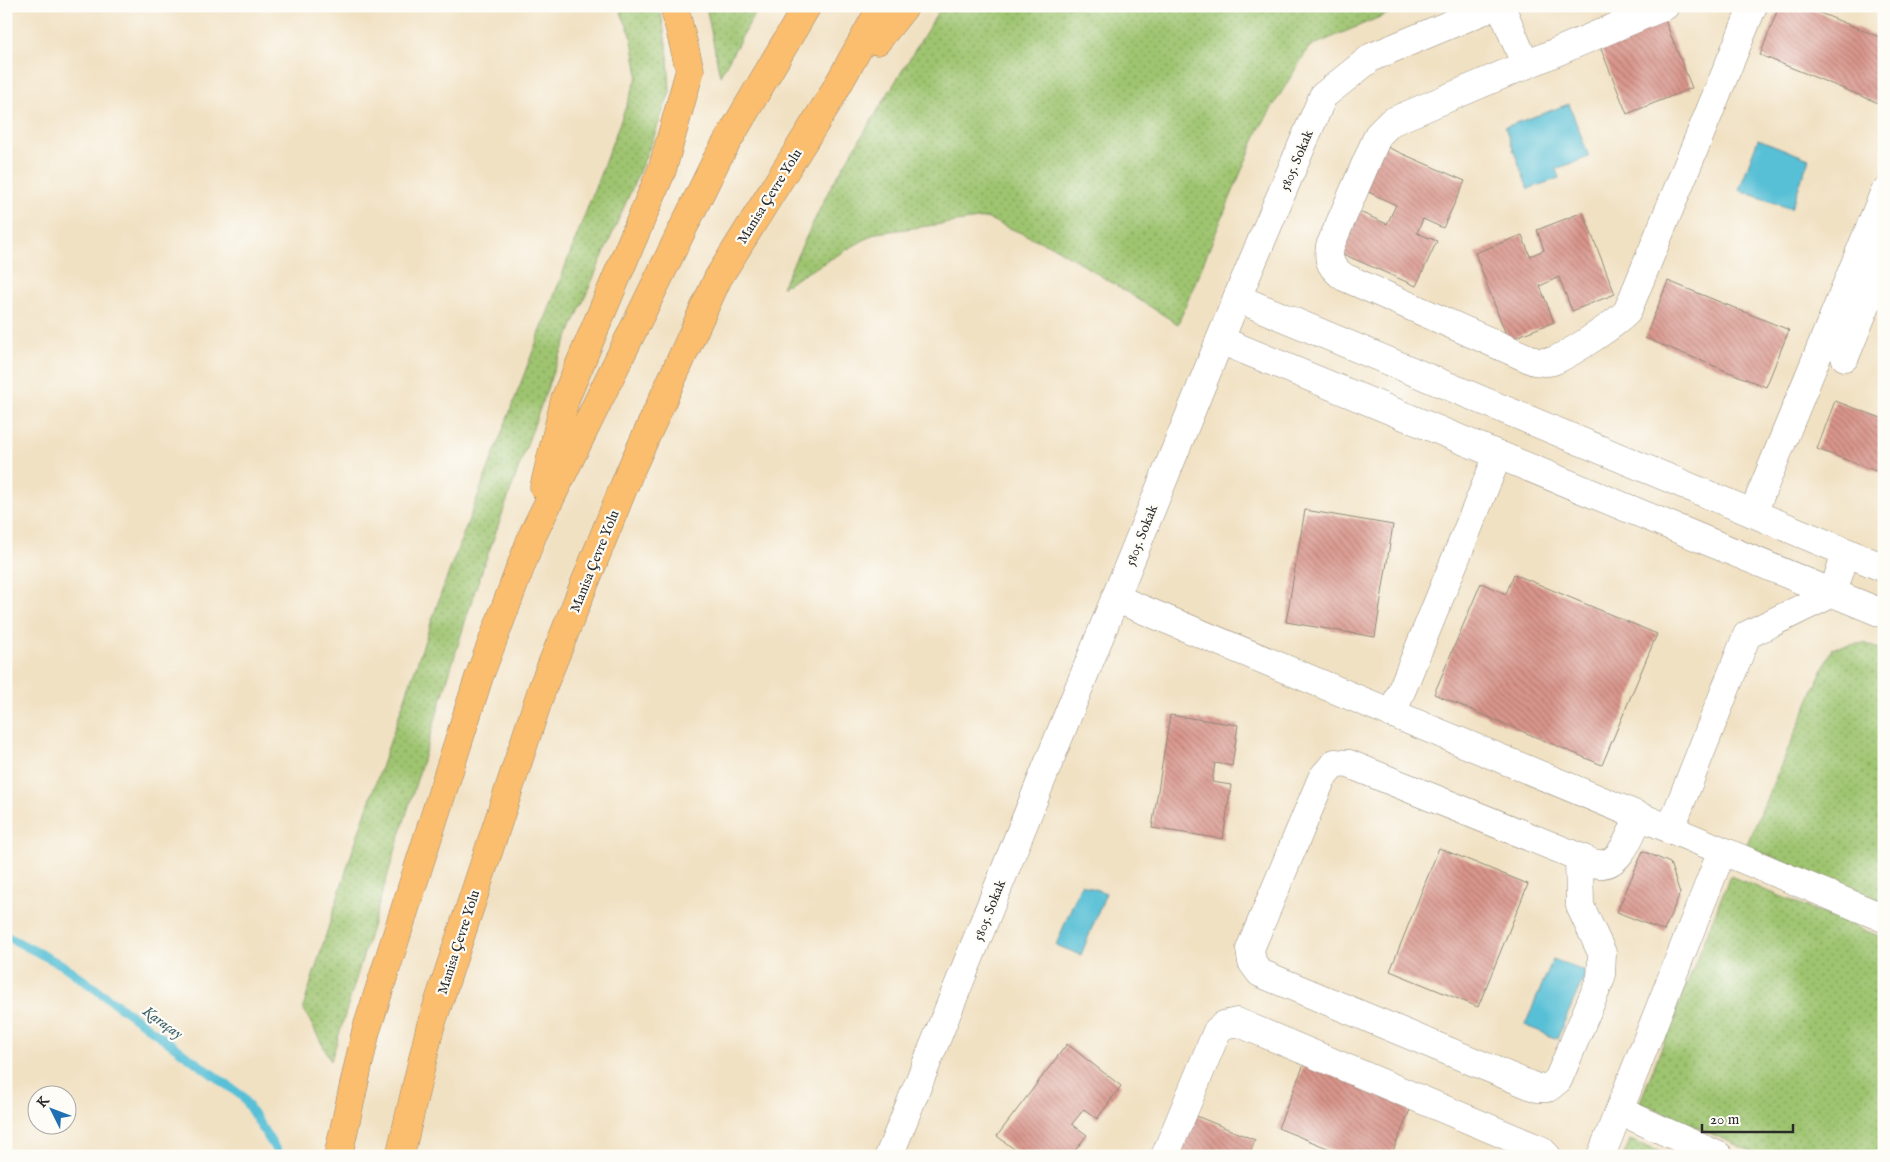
<svg xmlns="http://www.w3.org/2000/svg" width="1890" height="1162" font-family="'IM FELL English',serif">
<defs>
<pattern id="grass-dots" width="8" height="8" patternUnits="userSpaceOnUse" patternTransform="scale(1.25)"><rect width="8" height="8" fill="#9ec46f"/><path d="M2 2h.1M6 6h.1" fill="none" stroke="#819f5b" stroke-width="1.8" stroke-linecap="round"/></pattern>
<pattern id="building-back-hatch" width="6" height="6" patternUnits="userSpaceOnUse" patternTransform="scale(1.25)"><rect width="6" height="6" fill="#d9958b"/><path d="M-1 5l2 2M0 0l6 6M5-1l2 2" fill="none" stroke="#b07a72"/></pattern>
</defs>
<rect width="100%" height="100%" fill="#fdfcf7"/>
<filter id="ink" filterUnits="userSpaceOnUse"><feTurbulence type="fractalNoise" baseFrequency=".02" numOctaves="2"/><feDisplacementMap in="SourceGraphic" scale="10" xChannelSelector="R" yChannelSelector="G"/><feConvolveMatrix kernelMatrix="1 2 1 2 8 2 1 2 1" color-interpolation-filters="sRGB"/></filter>
<filter id="wash" filterUnits="userSpaceOnUse"><feTurbulence type="fractalNoise" baseFrequency=".0096" numOctaves="4" result="noise"/><feDisplacementMap in="SourceGraphic" scale="20" xChannelSelector="R" yChannelSelector="G"/><feGaussianBlur stdDeviation="1.12" result="paint"/><feColorMatrix in="noise" values="0 0 0 0 0 0 0 0 0 0 0 0 0 0 0 0 0 1.4 0 .05"/><feComposite in="paint" operator="in"/></filter>
<g filter="url(#wash)">
<rect width="100%" height="100%" fill="#f1e1c3"/>
<g fill="url(#grass-dots)" stroke="#64784d">
<polygon points="618,6 657,6 662,18 668,56 670,92 652,142 554,369 473,596 331,1061 303,1008 352,852 444,585 638,75 631,35"/>
<polygon points="706,6 759,6 720,76"/>
<polygon points="942,6 1406,6 1309,47 1258,131 1178,324 1056,248 986,218 876,233 782,287 830,188"/>
<polygon points="1864,643 1884,651 1884,902 1746,846 1832,648"/>
<polygon points="1730,876 1884,938 1884,1156 1761,1156 1640,1102"/>
<polygon points="1630,1140 1670,1156 1624,1156"/>
</g>
<g fill="#59c0d6" stroke="#427680">
<polygon points="1569,104 1589,157 1556,169 1559,178 1528,189 1505,127"/>
<polygon points="1758,139 1809,159 1791,209 1739,190"/>
<polygon points="1081,884 1106,893 1081,955 1056,945"/>
<polygon points="1553,959 1586,972 1557,1039 1525,1025"/>
</g>
<g fill="none" stroke-linecap="round" stroke-linejoin="round">
<polyline stroke="#59c0d6" stroke-width="9" points="6,936 64,966 242,1096 280,1156"/>
</g>
<g id="blocks">
<g fill="url(#building-back-hatch)">
<polygon points="1779,6 1803,6 1884,39 1884,96 1881,104 1760,55"/>
<polygon points="1662,13 1692,88 1627,114 1597,39"/>
<polygon points="1380,144 1465,181 1443,228 1423,219 1417,233 1437,241 1416,286 1336,251 1355,210 1387,224 1396,205 1360,188"/>
<polygon points="1583,212 1615,294 1572,311 1559,277 1540,286 1554,322 1508,340 1475,253 1522,235 1530,256 1544,250 1537,230"/>
<polygon points="1668,281 1789,330 1766,387 1645,338"/>
<polygon points="1835,401 1884,419 1884,474 1817,449"/>
<polygon points="1305,510 1393,525 1375,637 1286,622"/>
<polygon points="1514,574 1657,634 1602,765 1434,694 1481,583 1506,594"/>
<polygon points="1170,715 1238,725 1232,766 1215,763 1212,782 1231,785 1223,839 1152,828"/>
<polygon points="1439,848 1528,884 1478,1007 1390,971"/>
<polygon points="1643,851 1670,863 1680,893 1664,931 1617,912"/>
<polygon points="1067,1044 1121,1086 1097,1119 1084,1109 1072,1124 1087,1135 1071,1156 1023,1156 997,1136"/>
<polygon points="1305,1062 1412,1105 1391,1156 1347,1156 1278,1128"/>
<polygon points="1189,1113 1255,1140 1249,1156 1171,1156"/>
</g>
</g>
</g>
<g filter="url(#ink)">
<use href="#blocks" fill-opacity="0" stroke="#8e8677" stroke-width="1"/>
<g fill="none" stroke-linecap="round" stroke-linejoin="round">
<defs>
<g id="minor">
<polyline points="1501,6 1525,64"/>
<path d="M1665,6L1391,122L1378,135L1330,246C1327,262 1332,268 1344,277L1534,361C1540,362 1546,363 1553,361C1570,354 1614,325 1627,312L1753,6"/>
<polyline points="1237,298 1884,568"/>
<polyline points="1220,340 1884,614"/>
<polyline points="1845,357 1884,261"/>
<polyline points="1753,513 1884,193"/>
<polyline points="1115,598 1884,918"/>
<polyline points="1392,714 1498,455"/>
<polyline points="1670,830 1747,635 1833,593 1846,552"/>
<path d="M1579,857L1580,906L1602,953L1601,978L1558,1080L1548,1088H1537L1260,973L1252,962L1250,949L1322,778L1335,763L1349,764L1579,857C1585,859 1592,864 1598,864C1621,867 1631,832 1639,817"/>
<polyline points="1620,1111 1719,1156"/>
<polyline points="889,1156 1237,298 1323,96 1372,57 1494,6"/>
<polyline points="1165,1156 1217,1031 1224,1025 1237,1022 1541,1150 1547,1156"/>
<polyline points="1601,1156 1722,851"/>
</g>
<g id="highway">
<polyline points="877,41 905,6"/>
<polyline points="544,487 565,399 662,170 690,70 674,6"/>
<polyline points="338,1156 366,1031 479,677 533,534 717,159 807,6"/>
<polyline points="400,1156 430,1028 543,686 631,469 718,278 830,99 882,6"/>
</g>
</defs>
<use href="#minor" stroke="#8e8677" stroke-width="29"/>
<use href="#highway" stroke="#8e8677" stroke-width="29"/>
<use href="#minor" stroke="#fff" stroke-width="28"/>
<use href="#highway" stroke="#fbbd6e" stroke-width="28"/>
</g>
</g>
<g text-anchor="middle" stroke-width="4.5" stroke-linejoin="round" paint-order="stroke">
<g font-size="14" fill="#2b2b2b" stroke="#fdfcf7">
<text transform="translate(1296 160) rotate(-67)" y="5">5805. Sokak</text>
<text transform="translate(769 196) rotate(-58)" y="5">Manisa Çevre Yolu</text>
<text transform="translate(1141 535) rotate(-68)" y="5">5805. Sokak</text>
<text transform="translate(594 561) rotate(-68)" y="5">Manisa Çevre Yolu</text>
<text transform="translate(989 910) rotate(-68)" y="5">5805. Sokak</text>
<text transform="translate(458 942) rotate(-72)" y="5">Manisa Çevre Yolu</text>
</g>
<g font-size="15" font-style="italic" fill="#3b5f67" stroke="#fdfcf7">
<text transform="translate(163 1022) rotate(36)" y="5">Karaçay</text>
</g>
</g>
<rect width="1890" height="1162" fill="none" stroke="#fdfcf7" stroke-width="25"/>
<g transform="translate(52 1110) rotate(312)"><circle r="24" fill="#fdfcf7" stroke="#a9a8a5"/>
<path d="M0-4L9 19L0 12L-9 19Z" fill="#1f6fb2"/>
<text y="-8" font-size="14" font-weight="bold" text-anchor="middle" fill="#2b2b2b">K</text>
</g>
<path d="M1702 1124v8h91v-8" fill="none" stroke="#2b2b2b" stroke-width="2.5"/>
<text x="1710" y="1124" font-size="15" fill="#2b2b2b" stroke="#fdfcf7" stroke-width="4" paint-order="stroke">20 m</text>
</svg>
